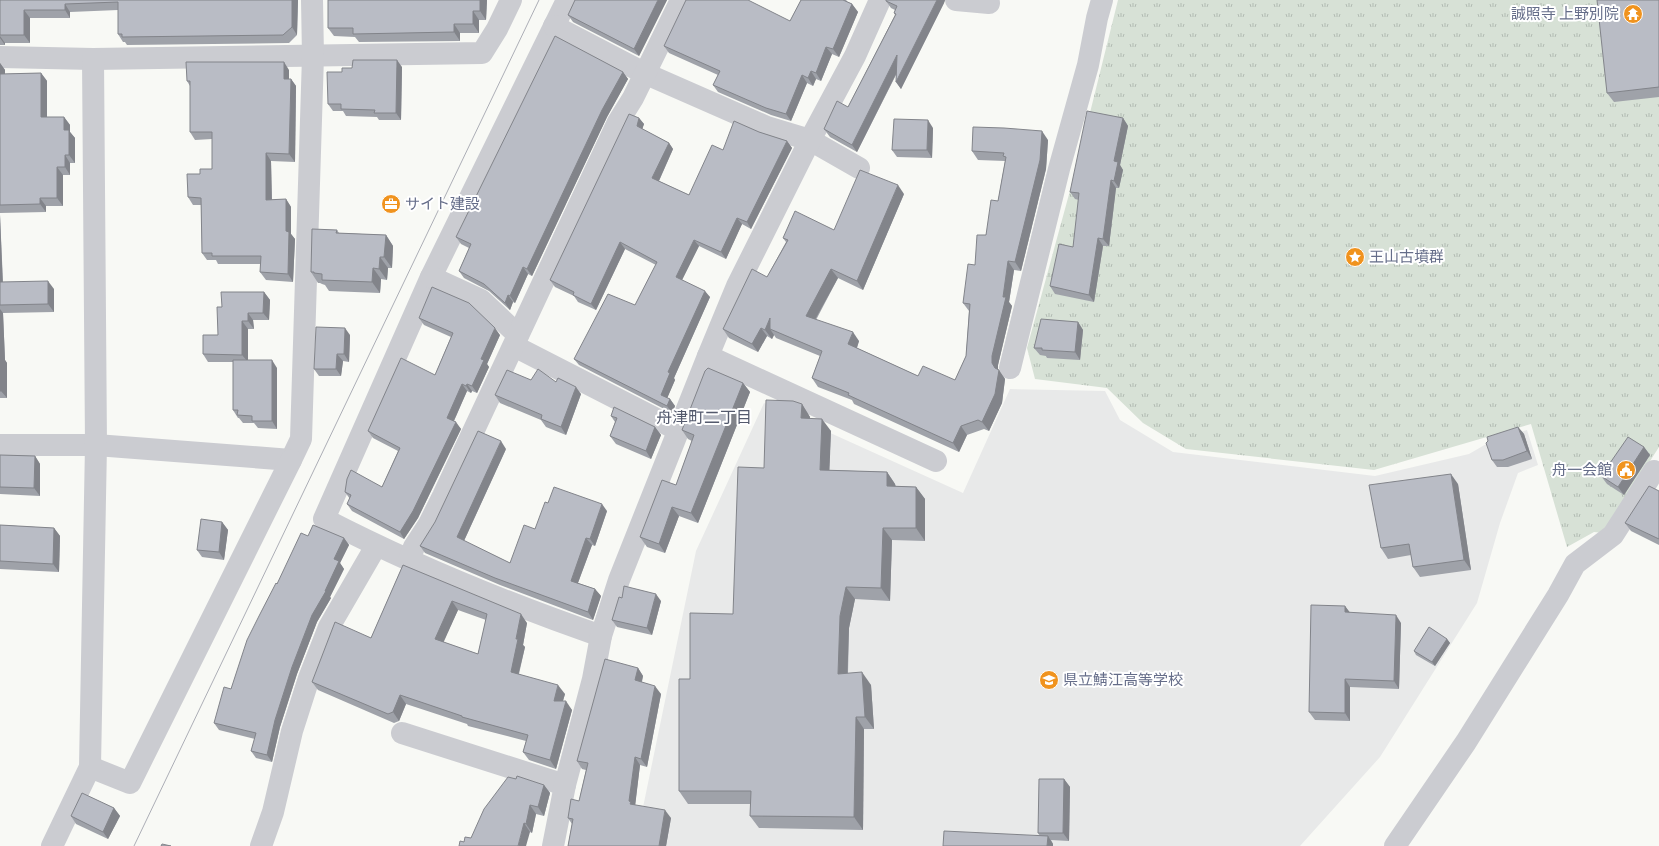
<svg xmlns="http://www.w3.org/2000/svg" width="1659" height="846" font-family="'PT Sans Narrow','Noto Sans JP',sans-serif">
<defs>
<pattern id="grass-tufts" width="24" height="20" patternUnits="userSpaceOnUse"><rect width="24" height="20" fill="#d7e1d6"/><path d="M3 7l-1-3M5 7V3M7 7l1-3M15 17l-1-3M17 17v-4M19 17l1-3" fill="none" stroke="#b2bbb3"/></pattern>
</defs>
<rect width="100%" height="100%" fill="#f8f9f5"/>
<polygon fill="#e8e9e9" points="1010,389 1105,391 1120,420 1173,452 1375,476 1469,454 1488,443 1527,430 1538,465 1518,473 1500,523 1477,603 1380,757 1300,846 635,846 696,551 764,403 963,493"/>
<polygon fill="url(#grass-tufts)" points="1118,0 1659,0 1659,447 1604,533 1594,532 1567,547 1531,424 1374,470 1186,449 1143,423 1107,388 1035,379 1027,348 1077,165"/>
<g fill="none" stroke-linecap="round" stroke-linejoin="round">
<g stroke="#cbccd1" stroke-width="22">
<path d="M567,0L431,277L324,519C413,565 506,603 601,636"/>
<polyline points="956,0 989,3"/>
<polyline points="554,26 644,73 767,127 810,140 859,168"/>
<polyline points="0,57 93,59 482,53 497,29 511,0"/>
<polyline points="431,277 481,300 518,335"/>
<polyline points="514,346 678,430"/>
<polyline points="708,356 936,461"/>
<polyline points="1010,368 1059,169 1088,65 1097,18 1102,0"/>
<polyline points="0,445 96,445 291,460 301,439 313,56 312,0"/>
<polyline points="409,560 414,547 429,524 443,496 618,122 633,98 681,0"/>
<polyline points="402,733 565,785"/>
<polyline points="90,767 130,783 291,460"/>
<polyline points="52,846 90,767 96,445 93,59"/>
<polyline points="261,846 273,812 292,731 309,678 329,627 376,546"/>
<polyline points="553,846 565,785 593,679 601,636 619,580 708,356 737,286 810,140 855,56 880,0"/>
<polyline points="1395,846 1466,742 1558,595 1575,564 1613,535 1654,471"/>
</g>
<polyline stroke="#acaeb6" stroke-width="1" points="134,846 539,0"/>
</g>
<g fill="#9fa2a9" fill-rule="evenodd">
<polygon points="0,0 298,0 297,35 289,43 127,45 125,42 123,42 118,34 118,10 70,12 70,18 30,18 30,43 5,43 5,45 0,45"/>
<polygon points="328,0 487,0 486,20 479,20 479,33 460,33 460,41 359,42 355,37 334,36 328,28"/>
<polygon points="667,0 639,56 573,22 568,15"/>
<polygon points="801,0 847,0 846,1 852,4 858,12 839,57 832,54 821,81 816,79 813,86 807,83 791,121 771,115 718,92 713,85 718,75 669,53 664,46 790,21"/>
<polygon points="886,0 945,0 944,3 901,89 896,82 896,75 857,152 830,137 824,129 848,107 895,15 894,13 895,10 891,8 886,1"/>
<polygon points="1659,0 1659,97 1614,102 1607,93"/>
<polygon points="0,63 5,70 5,74 41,73 47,81 47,117 64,117 70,125 70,132 75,138 75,163 70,163 70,175 63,175 63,206 46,206 46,212 0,213"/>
<polygon points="402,67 401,120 379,120 377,117 346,116 343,111 333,111 328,104 342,72"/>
<polygon points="289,70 289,79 291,79 296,86 295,162 271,161 272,200 286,199 291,207 291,234 295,239 293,282 266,280 260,272 261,264 218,264 216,260 207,260 202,253 201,205 193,205 188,197 200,174 212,169 212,139 195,140 190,132 190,86 187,81"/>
<polygon points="623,72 628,79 607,117 532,276 528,274 515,303 513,302 510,310 489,291 464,278 459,271 469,248 461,244 456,237"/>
<polygon points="639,118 644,124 642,129 669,143 673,149 659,181 689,195 723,150 759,132 787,141 792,148 751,229 742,224 726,259 699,246 682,280 710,297 674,378 675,380 667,398 670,399 675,406 672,413 579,365 574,359 635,305 656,265 625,249 596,310 578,302 574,296 555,287 550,280"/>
<polygon points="1123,118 1128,126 1120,165 1123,170 1119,188 1116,188 1109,246 1103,246 1094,302 1055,294 1050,286 1073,247 1079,200 1075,199 1070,192"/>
<polygon points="933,128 932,158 897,157 892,150"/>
<polygon points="1048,140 1046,169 1021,271 1014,270 1009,302 1012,306 998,365 998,370 1005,379 1002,403 989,431 984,429 967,435 959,452 854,404 852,400 818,387 812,378 820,356 776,338 774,335 772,339 767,336 758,352 729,338 723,329 767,277 786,242 783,238 834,230 904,194 863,290 838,278 816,320 859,341 857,348 918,376 955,380 966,356 969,311 963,303 975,265 998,201 1005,161 978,160 972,151"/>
<polygon points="0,215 3,282 54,289 54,312 3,313 5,360 7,363 7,398 0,398 0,413"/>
<polygon points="337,230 339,233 386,235 393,246 392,268 388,268 387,280 381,279 380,293 329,291 325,285 322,284 320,283 318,283 311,272"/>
<polygon points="264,292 270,300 269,320 253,320 254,329 248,329 248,360 277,368 277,429 258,428 254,423 243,423 239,418 238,418 233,410 233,362 208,362 203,354 218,335 222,307"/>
<polygon points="419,318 500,335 487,364 489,367 477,393 472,391 471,393 467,391 454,421 461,429 418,518 404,539 352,511 347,504 350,499 345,492 382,487 398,451 373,438 368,431 435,375 451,337 424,325"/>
<polygon points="1078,322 1083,330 1080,360 1047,358 1046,356 1040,355 1034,348"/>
<polygon points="350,335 349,362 343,361 341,376 319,376 314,369"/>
<polygon points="531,380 556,382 581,394 566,435 546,427 541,420 500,403 495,395"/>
<polygon points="743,383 750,392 698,523 679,516 665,553 647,547 640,537 676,485 692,441 688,439 682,430"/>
<polygon points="802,404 810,417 810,418 831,431 829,470 887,472 895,484 896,486 916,487 925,499 925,541 892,540 890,601 855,599 849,628 848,673 871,685 874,729 864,729 863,830 759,828 750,816 751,804 688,804 679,791 690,679 733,614 764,468"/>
<polygon points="611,416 655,427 661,435 651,459 616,444 610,436 615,422"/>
<polygon points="1518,427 1524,434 1532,459 1508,467 1497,467 1492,460"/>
<polygon points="1644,447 1650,455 1624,495 1607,484 1601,476"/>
<polygon points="506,449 464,541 510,563 535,529 607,511 595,546 592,545 578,583 595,589 601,596 593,620 500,585 425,553 420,546"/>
<polygon points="0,455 35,456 40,464 40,496 0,494"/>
<polygon points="1458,484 1471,570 1420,577 1413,567 1411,555 1388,559 1381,548"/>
<polygon points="1659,491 1659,545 1631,531 1625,523"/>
<polygon points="222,522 228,530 224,560 202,557 197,550"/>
<polygon points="0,525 54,528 60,536 59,572 0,569"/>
<polygon points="308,536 344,538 349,545 340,563 344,569 330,597 331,598 317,622 297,674 280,727 272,762 256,758 251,751 255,739 219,730 214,723 231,689 277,584"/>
<path d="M403,565L527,623L523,645L525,647L519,674L565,694L563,701L572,710L556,769L529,760L523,752L526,741L468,726L467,724L406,704L399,721L394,723L318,690L312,682L371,638ZM458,610L486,620L478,654L443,642Z"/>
<polygon points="622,598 661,601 652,635 617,627 612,620"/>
<polygon points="1345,606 1350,613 1401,623 1399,689 1350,687 1350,721 1315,720 1309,712"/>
<polygon points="1447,639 1450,643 1435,666 1416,655 1414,651"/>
<polygon points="638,668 643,676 642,682 661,694 647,767 640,765 635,805 671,818 666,846 568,846 572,824 568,818 579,801 586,770 582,769 577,761"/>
<polygon points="1064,779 1070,787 1069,841 1051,840 1053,844 1053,846 943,846 1040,836 1038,833"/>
<polygon points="544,785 550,793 544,816 536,814 532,833 530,832 464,842 471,838"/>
<polygon points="114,808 120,816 108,839 76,824 71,816"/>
</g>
<g fill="#82848a">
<polygon points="292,0 298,0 297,35 292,27"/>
<polygon points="480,0 487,0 486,20 480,11"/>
<polygon points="658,0 667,0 639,56 634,49"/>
<polygon points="937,0 945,0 944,3 901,89 896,82"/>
<polygon points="65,4 70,12 70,18 65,10"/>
<polygon points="852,4 858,12 839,57 833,49"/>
<polygon points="24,10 30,18 30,43 24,35"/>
<polygon points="473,11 479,20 479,33 473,24"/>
<polygon points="454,24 460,33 460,41 454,32"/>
<polygon points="0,36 5,43 5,45 0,38"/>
<polygon points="826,47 832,54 821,81 816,73"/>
<polygon points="897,55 902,62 857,152 852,145"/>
<polygon points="397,60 402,67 401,120 396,113"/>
<polygon points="284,62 289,70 289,86 284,79"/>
<polygon points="0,63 5,70 5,82 0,75"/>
<polygon points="811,71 816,79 813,86 808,78"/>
<polygon points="623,72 628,79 607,117 532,276 527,269 602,110"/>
<polygon points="41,73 47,81 47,125 41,117"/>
<polygon points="802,75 807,83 791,121 786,114"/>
<polygon points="291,79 296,86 295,162 289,154"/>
<polygon points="64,117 70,125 70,132 75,138 75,163 69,155 64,130"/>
<polygon points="639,118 644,124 641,133 637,126"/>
<polygon points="1123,118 1128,126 1120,165 1123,170 1119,188 1114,181 1114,161"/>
<polygon points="928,120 933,128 932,158 927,150"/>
<polygon points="1042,131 1048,140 1046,169 1021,271 1015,262"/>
<polygon points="787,141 792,148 751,229 747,222"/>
<polygon points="669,143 673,149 657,185 652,178"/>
<polygon points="266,153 271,161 272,208 266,200"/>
<polygon points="65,155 70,163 70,175 65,167"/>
<polygon points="57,167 63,175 63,206 57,198"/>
<polygon points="1111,180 1116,188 1109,246 1103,239"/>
<polygon points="898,185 904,194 863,290 857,281"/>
<polygon points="40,198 46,206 46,212 40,204"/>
<polygon points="286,199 291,207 291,234 295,239 293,282 288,274 286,231"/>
<polygon points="0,215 3,290 0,285"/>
<polygon points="737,218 742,224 726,259 721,252"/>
<polygon points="386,235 393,246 392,268 384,257"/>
<polygon points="1098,238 1103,246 1094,302 1089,295"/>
<polygon points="694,240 699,246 680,284 676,277"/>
<polygon points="620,242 625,249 596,310 591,304"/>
<polygon points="380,257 388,268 387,280 379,269"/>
<polygon points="1008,261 1014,270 1009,302 1012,306 998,365 998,372 999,370 1005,379 1002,403 989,431 982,422 992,363 992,356 1003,297"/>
<polygon points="523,267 528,274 515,303 510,296"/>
<polygon points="373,268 381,279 380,293 372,282"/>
<polygon points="831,269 838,278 812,325 806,316"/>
<polygon points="48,281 54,289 54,312 48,304"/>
<polygon points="705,291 710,297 674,378 675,380 666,401 661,395 668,372"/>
<polygon points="264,292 270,300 269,320 263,313"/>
<polygon points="508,295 513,302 510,310 505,303"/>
<polygon points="0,309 3,313 5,360 7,363 7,398 1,391 0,356"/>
<polygon points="248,313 253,320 254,329 248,321"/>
<polygon points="770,318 770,329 774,335 772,339 765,330"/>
<polygon points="242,321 248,329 248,362 242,355"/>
<polygon points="1078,322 1083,330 1080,360 1075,352"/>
<polygon points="345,328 350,335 349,362 344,354"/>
<polygon points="495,328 500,335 487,364 489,367 477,393 472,386 481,359"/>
<polygon points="761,328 767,336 758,352 752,344"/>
<polygon points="853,332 859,341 855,353 848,344"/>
<polygon points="337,354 343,361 341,376 336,369"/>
<polygon points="272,360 277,368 277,429 272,421"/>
<polygon points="743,383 750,392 698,523 691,513"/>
<polygon points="462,384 467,391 452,425 447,418"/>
<polygon points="467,384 472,391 471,393 466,386"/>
<polygon points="576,387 581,394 566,435 561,427"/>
<polygon points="670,399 675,406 672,413 667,406"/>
<polygon points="802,404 810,417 810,430 801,418"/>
<polygon points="822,419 831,431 829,482 820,470"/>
<polygon points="456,422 461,429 418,518 404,539 400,532"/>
<polygon points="961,426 967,435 959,452 953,443"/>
<polygon points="655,427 661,435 651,459 646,451"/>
<polygon points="1518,427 1524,434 1532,459 1527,451"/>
<polygon points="501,441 506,449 462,545 457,537"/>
<polygon points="1644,447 1650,455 1624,495 1618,487"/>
<polygon points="35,456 40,464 40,496 34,488"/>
<polygon points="887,472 895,484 896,499 887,486"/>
<polygon points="1451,474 1458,484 1471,570 1464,560"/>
<polygon points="916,487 925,499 925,541 916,528"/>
<polygon points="602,504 607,511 595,546 590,539"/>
<polygon points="672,507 679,516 665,553 659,544"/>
<polygon points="222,522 228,530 224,560 219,552"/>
<polygon points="54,528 60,536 59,572 53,564"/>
<polygon points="883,528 892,540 890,601 881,588"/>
<polygon points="344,538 349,545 340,563 344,569 330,597 331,598 317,622 297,674 280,727 272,762 267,755 275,720 292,667 312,615 325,591 334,559"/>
<polygon points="586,538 592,545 576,588 571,581"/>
<polygon points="846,587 855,599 849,628 847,686 838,674 840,616"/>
<polygon points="595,589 601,596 593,620 588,612"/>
<polygon points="656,594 661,601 652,635 647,628"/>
<polygon points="452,601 458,610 441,648 435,639"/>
<polygon points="1345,606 1351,614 1345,612"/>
<polygon points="521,614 527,623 523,645 525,647 517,680 511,672 516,639"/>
<polygon points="1396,615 1401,623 1399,689 1394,681"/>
<polygon points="1447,639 1450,643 1435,666 1432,662"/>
<polygon points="638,668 643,676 640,688 635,680"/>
<polygon points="862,672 871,685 874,729 865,717"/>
<polygon points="1345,679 1350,687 1350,721 1345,713"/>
<polygon points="558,685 565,694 560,710 554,701"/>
<polygon points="655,686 661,694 647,767 641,759"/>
<polygon points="400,695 406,704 399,721 393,712"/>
<polygon points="566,701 572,710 556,769 550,760"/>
<polygon points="856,717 864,729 863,830 854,817"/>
<polygon points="635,757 640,765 635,807 636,812 629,801"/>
<polygon points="1064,779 1070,787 1069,841 1063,833"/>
<polygon points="544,785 550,793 544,816 538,807"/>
<polygon points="530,805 536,814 532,833 526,824"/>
<polygon points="114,808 120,816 108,839 103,832"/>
<polygon points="665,810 671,818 666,846 659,846"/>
<polygon points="524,823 530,832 526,846 518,846"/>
<polygon points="1048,836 1053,844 1053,846 1047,846"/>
</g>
<g fill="#b9bcc5" stroke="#82848a" fill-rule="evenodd">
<polygon points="0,0 292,0 292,27 283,35 122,37 122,34 118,34 118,2 65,4 65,10 24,10 24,35 0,35"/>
<polygon points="328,0 480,0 480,11 473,11 473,24 454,24 454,32 353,34 353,28 328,28"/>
<polygon points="575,0 658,0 634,49 568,15"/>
<polygon points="686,0 748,0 790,21 801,0 843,0 852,4 833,49 826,47 816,73 811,71 808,78 802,75 786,114 766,108 713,85 720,71 664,46"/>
<polygon points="886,0 937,0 896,82 897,55 852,145 824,129 837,101 848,107 896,14 894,13 897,6 886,1"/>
<polygon points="1597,0 1659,0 1659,87 1607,93"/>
<polygon points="555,36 623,72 602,110 527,269 523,267 510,296 508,295 505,303 484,284 459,271 471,244 456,237"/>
<polygon points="353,60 397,60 396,113 374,113 375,110 341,109 341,104 328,104 327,72 342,72 342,68 352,68"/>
<polygon points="186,62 284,62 284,79 291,79 289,154 266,153 266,200 286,199 286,231 289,232 288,274 260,272 261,256 212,256 212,253 202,253 201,198 188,197 187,174 200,174 200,169 212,169 212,132 190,132 190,81 187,81"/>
<polygon points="41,73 41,117 64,117 64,130 69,130 69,155 65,155 65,167 57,167 57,198 40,198 40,204 0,205 0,74"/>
<polygon points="1087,111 1123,118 1114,161 1118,162 1114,181 1111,180 1103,239 1098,238 1089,295 1050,286 1059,244 1073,247 1079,193 1070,192"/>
<polygon points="629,114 639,118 637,126 669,143 652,178 689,195 712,145 723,150 734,121 759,132 787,141 747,222 737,218 721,252 694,240 676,277 705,291 668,372 670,373 661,395 670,399 667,406 574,359 608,294 635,305 657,262 620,242 591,304 573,295 574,292 550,280"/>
<polygon points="894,119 928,120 927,150 892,150"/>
<polygon points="973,127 1004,128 1042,131 1040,160 1015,262 1008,261 1003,297 1006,297 992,356 992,363 995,368 999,370 995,394 982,422 978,420 961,426 953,443 848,395 849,393 812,378 822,351 770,329 770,318 765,330 761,328 752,344 723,329 752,269 767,277 788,240 783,238 795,211 834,230 860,170 898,185 857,281 831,269 806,316 853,332 848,344 918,376 923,366 955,380 966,356 970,304 963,303 968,264 975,265 977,235 986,235 991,200 998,201 1006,157 1003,156 1004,153 972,151"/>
<polygon points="312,229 337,230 336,233 386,235 384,257 380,257 379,269 373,268 372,282 322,280 322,274 314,273 314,272 311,272"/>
<polygon points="48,281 48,304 0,305 0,282"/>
<polygon points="432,287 469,303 495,328 481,359 484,360 472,386 467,384 466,386 462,384 447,418 456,422 413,511 400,532 347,504 351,495 345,492 347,479 351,470 382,487 400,448 368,431 401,358 435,375 453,333 419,318"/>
<polygon points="221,292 264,292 263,313 248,313 248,321 242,321 242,355 203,354 203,335 218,335 217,307 222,307"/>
<polygon points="1041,319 1078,322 1075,352 1042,350 1042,348 1034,348"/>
<polygon points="316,327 345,328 344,354 337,354 336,369 314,369"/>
<rect x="0" y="355" width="1" height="36"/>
<polygon points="233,360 272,360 272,421 252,421 252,416 237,415 238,410 233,410"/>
<polygon points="708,368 743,383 691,513 672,507 659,544 640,537 662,480 676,485 694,435 682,430 705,371"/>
<polygon points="538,369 556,382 558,378 576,387 561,427 541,419 542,415 495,395 507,370 531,380"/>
<polygon points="766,400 793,401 802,404 801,418 822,419 820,470 887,472 887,486 916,487 916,528 883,528 881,588 846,587 840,616 838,674 862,672 865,717 856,717 854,817 750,816 751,791 679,791 679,679 690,679 690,613 733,614 738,467 764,468"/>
<polygon points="614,407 655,427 646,451 610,436 617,418 611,416"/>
<polygon points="1518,427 1527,451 1503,460 1492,460 1486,443 1488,441 1487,437"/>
<polygon points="478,431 501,441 457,537 510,563 524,525 535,529 545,502 548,503 554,487 602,504 590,539 586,538 571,581 595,589 588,612 495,578 420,546 435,522"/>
<polygon points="1628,437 1644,447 1618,487 1601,476"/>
<polygon points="0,455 35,456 34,488 0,487"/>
<polygon points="1451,474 1464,560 1413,567 1409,544 1381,548 1369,485"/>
<polygon points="1649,486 1659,491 1659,539 1625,523"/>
<polygon points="201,519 222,522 219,552 197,550"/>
<polygon points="0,525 54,528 53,564 0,561"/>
<polygon points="313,525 344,538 334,559 339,561 325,591 326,591 312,615 292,667 275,720 267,755 251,751 256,733 214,723 224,687 231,689 247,640 259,616 276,583 277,584 301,533 308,536"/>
<path d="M403,565L521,614L516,639H518L511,672L558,685L554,701H566L550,760L523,752L528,735L462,717V716L400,695L393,712L388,714L312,682L335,622L371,638ZM452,601L487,614L478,654L435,639Z"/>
<polygon points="624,586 656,594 647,628 612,620 619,597 622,598"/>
<polygon points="1311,605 1345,606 1345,612 1396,615 1394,681 1345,679 1345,713 1309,712"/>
<polygon points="1429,627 1447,639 1432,662 1414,651"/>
<polygon points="605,659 638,668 635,680 655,686 641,759 635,757 629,801 631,802 630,804 665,810 659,846 568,846 573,819 568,818 571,799 579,801 588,763 577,761"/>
<polygon points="517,776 544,785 538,807 530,805 526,824 524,823 518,846 459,846 460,841 464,842 465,837 471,838 484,809 508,777 516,779"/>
<polygon points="1039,779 1064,779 1063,833 1038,833"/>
<polygon points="82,793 114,808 103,832 71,816"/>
<polygon points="944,831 1048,836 1047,846 943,846"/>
<polygon points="162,844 171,846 161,846"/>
</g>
<defs>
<symbol id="temple-disc" viewBox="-11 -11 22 22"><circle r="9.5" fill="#f0931e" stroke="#fff"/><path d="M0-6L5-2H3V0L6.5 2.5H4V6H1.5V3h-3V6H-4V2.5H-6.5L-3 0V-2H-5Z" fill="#fff"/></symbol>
<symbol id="office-disc" viewBox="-11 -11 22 22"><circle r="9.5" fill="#f0931e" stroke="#fff"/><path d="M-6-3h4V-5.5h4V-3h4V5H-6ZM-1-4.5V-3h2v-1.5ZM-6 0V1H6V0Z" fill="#fff"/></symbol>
<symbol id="sight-disc" viewBox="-11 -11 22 22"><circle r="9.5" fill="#f0931e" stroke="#fff"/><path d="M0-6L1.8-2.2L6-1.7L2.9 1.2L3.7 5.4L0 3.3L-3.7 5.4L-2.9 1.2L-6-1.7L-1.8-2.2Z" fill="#fff"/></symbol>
<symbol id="civic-disc" viewBox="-11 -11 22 22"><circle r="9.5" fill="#f0931e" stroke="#fff"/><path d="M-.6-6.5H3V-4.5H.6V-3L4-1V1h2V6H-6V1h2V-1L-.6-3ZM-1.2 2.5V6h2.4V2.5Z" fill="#fff"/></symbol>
<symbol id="school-disc" viewBox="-11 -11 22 22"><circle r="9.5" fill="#f0931e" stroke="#fff"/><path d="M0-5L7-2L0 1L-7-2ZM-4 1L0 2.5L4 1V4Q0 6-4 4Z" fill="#fff"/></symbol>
</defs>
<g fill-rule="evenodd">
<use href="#temple-disc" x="1622" y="3" width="22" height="22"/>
<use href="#office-disc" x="380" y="193" width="22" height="22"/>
<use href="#sight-disc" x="1344" y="246" width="22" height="22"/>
<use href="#civic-disc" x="1615" y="459" width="22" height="22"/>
<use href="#school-disc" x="1038" y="669" width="22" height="22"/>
</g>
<g text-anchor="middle" stroke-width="4" stroke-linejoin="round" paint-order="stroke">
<g font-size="15" fill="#656d89" stroke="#fff" text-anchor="start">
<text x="1619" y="19" text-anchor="end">誠照寺 上野別院</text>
<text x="405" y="209">サイト建設</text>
<text x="1369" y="262">王山古墳群</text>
<text x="1612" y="475" text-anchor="end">舟一会館</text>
<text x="1063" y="685">県立鯖江高等学校</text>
</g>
<g font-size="16" fill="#545a6d" stroke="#fff">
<text x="704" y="423">舟津町二丁目</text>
</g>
</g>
</svg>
